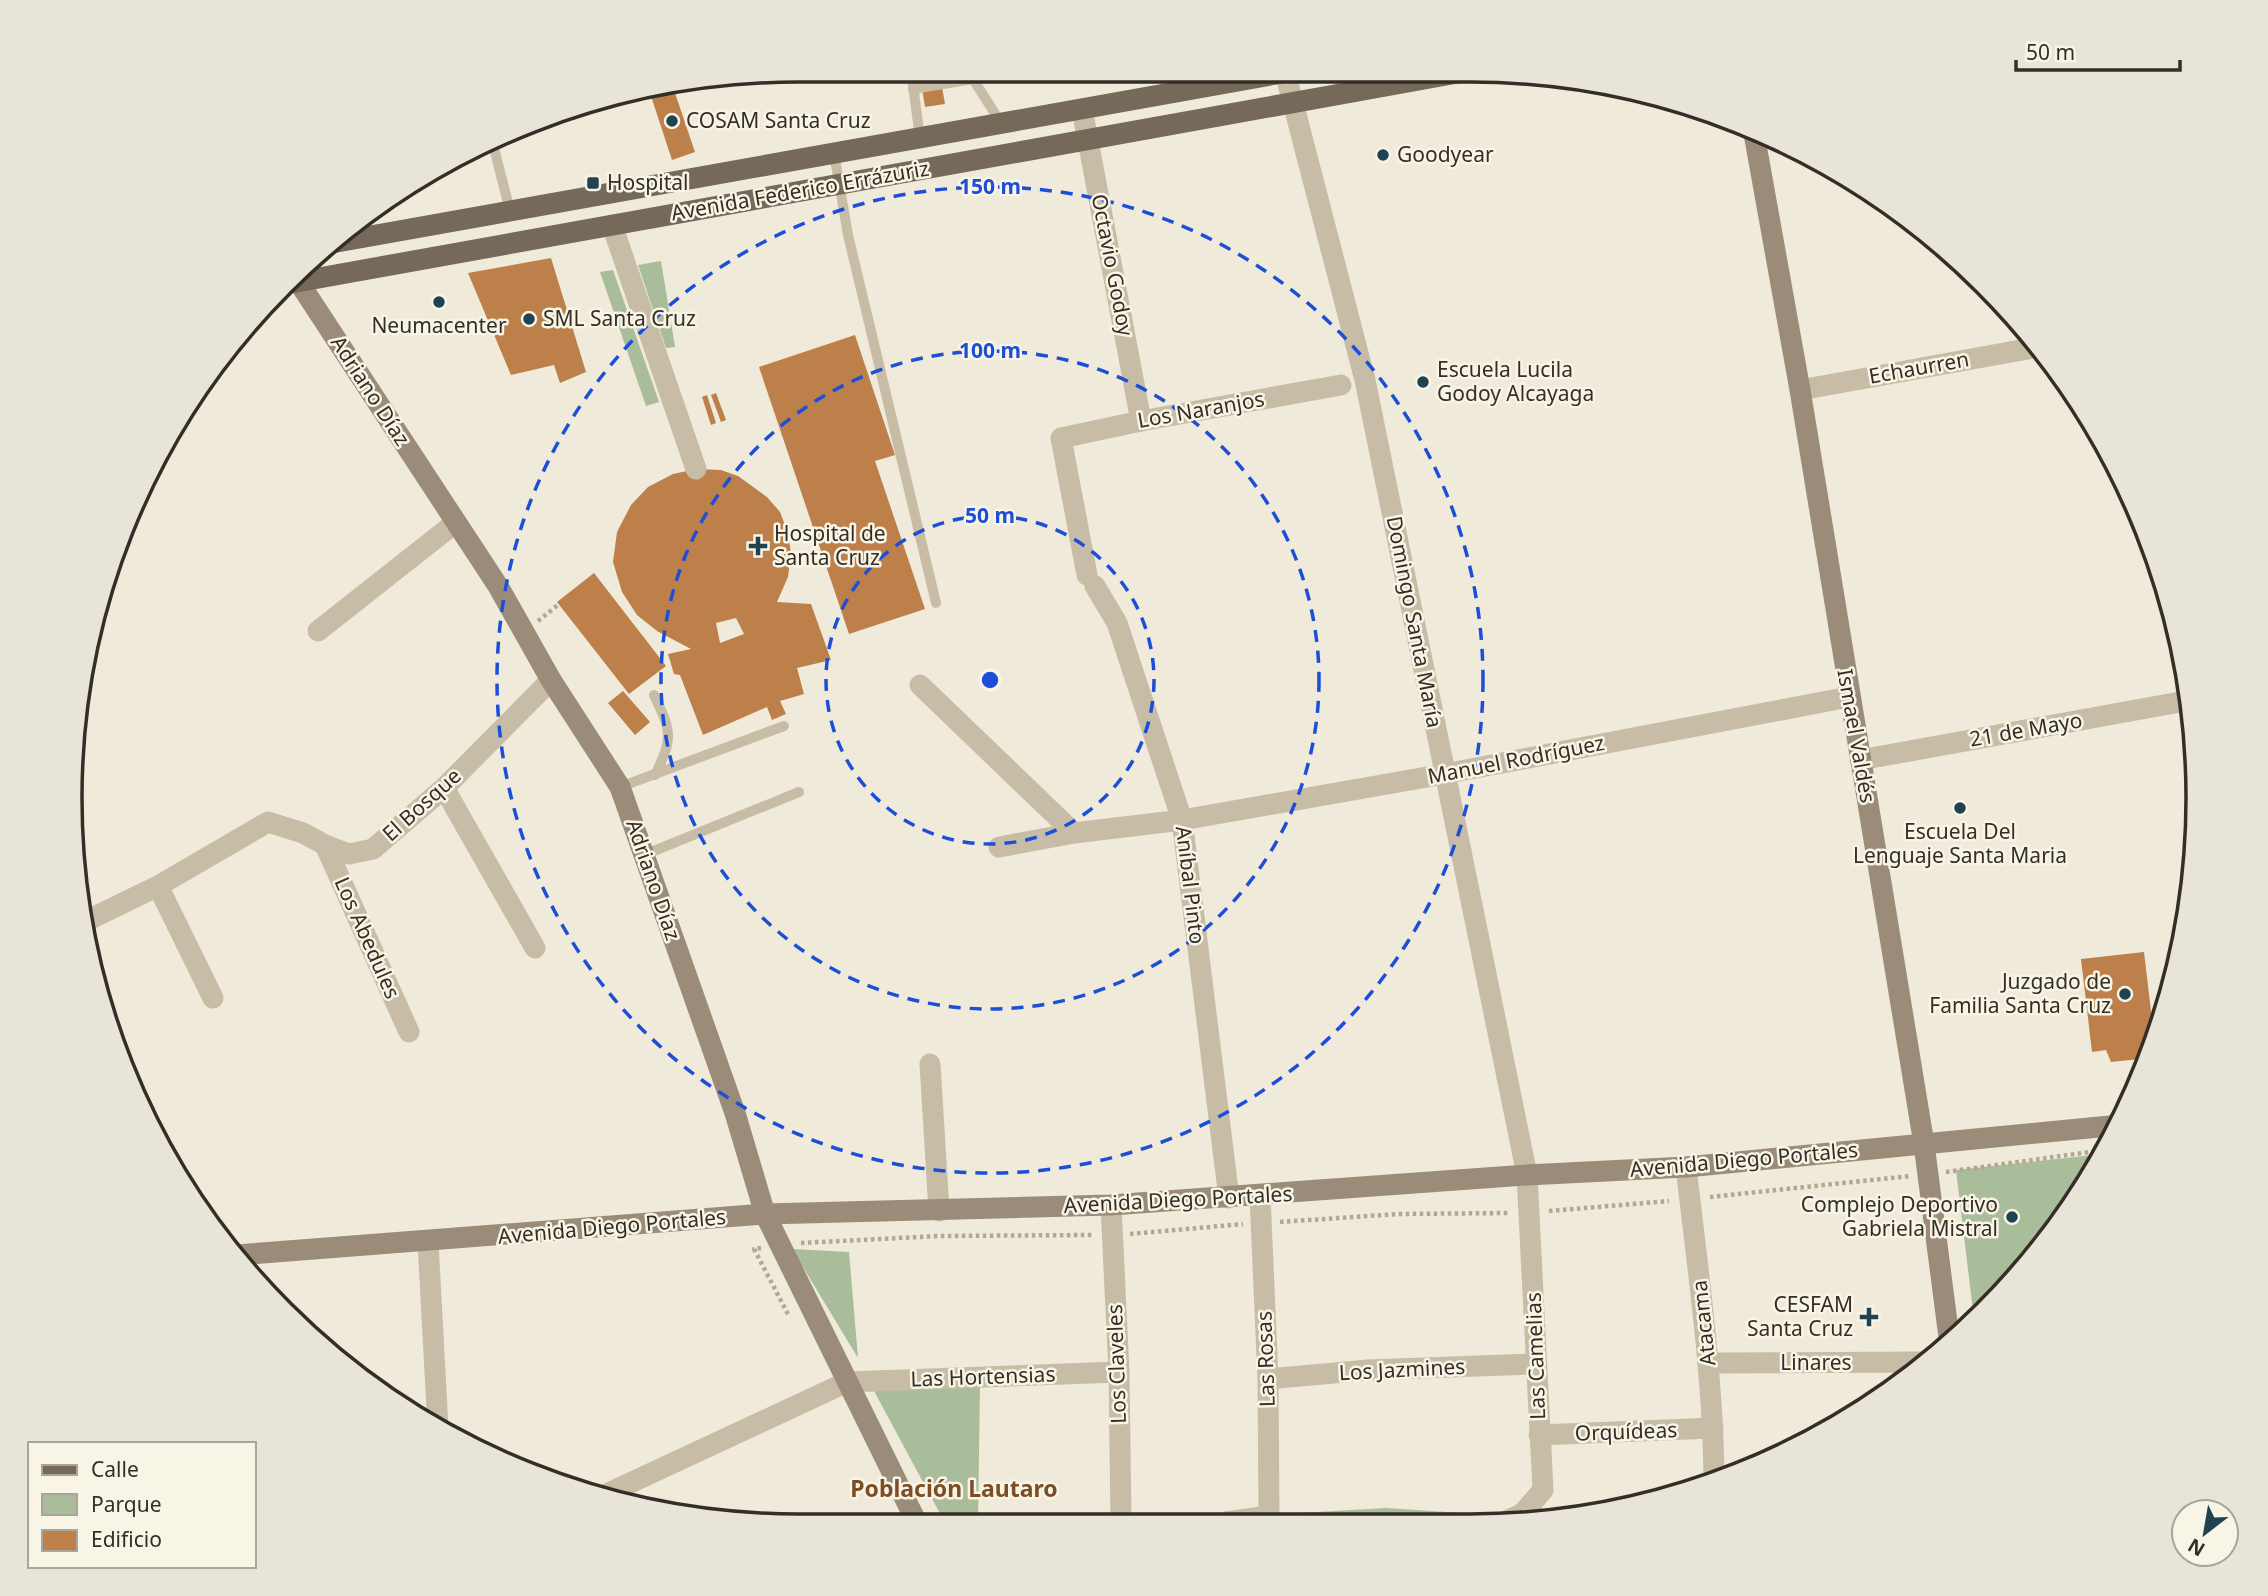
<svg xmlns="http://www.w3.org/2000/svg" width="2268" height="1596" font-family="'Noto Sans',sans-serif">
<rect width="100%" height="100%" fill="#f0eada"/>
<g fill="#aabd9b">
<polygon points="661,261 675,347 666,348 638,265"/>
<polygon points="613,270 659,402 646,406 600,272"/>
<polygon points="2102,1154 2048,1241 1974,1319 1956,1170"/>
<polygon points="792,1249 849,1252 858,1358"/>
<polygon points="980,1385 978,1523 945,1523 874,1391"/>
<polygon points="1386,1508 1493,1515 1482,1520 1285,1521 1281,1514"/>
</g>
<g fill="#bd804a" fill-rule="evenodd">
<polygon points="919,70 939,70 945,104 925,107"/>
<polygon points="673,87 695,152 672,160 649,90"/>
<polygon points="551,258 586,372 560,383 554,365 511,375 468,273"/>
<polygon points="855,335 895,455 875,461 925,609 849,634 759,367"/>
<polygon points="716,393 726,420 721,422 711,395"/>
<polygon points="707,395 716,423 711,425 702,397"/>
<path d="M696,469L721,470L738,476L767,497L780,512L788,533L791,553L788,577L777,602L811,604L831,660L797,668L804,694L780,701L786,714L772,720L767,707L703,735L680,675L674,674L668,654L691,649L657,631L637,615L622,592L613,562L617,532L631,505L648,487L673,474ZM736,618L744,634L720,643L716,623Z"/>
<polygon points="594,573 666,666 629,694 557,602"/>
<polygon points="623,691 650,722 635,735 608,703"/>
<polygon points="2144,952 2154,1036 2151,1046 2139,1047 2140,1059 2111,1062 2106,1050 2092,1052 2081,959"/>
</g>
<g fill="none" stroke-linecap="round" stroke-linejoin="round">
<g stroke="#b2a791" stroke-width="4.5" stroke-dasharray="3.5 3.5" stroke-linecap="butt">
<polyline points="538,621 559,604"/>
<polyline points="1946,1172 2104,1150"/>
<polyline points="1710,1197 1910,1176"/>
<polyline points="1549,1211 1669,1201"/>
<polyline points="1280,1222 1398,1214 1509,1213"/>
<polyline points="1130,1234 1243,1224"/>
<polyline points="801,1243 939,1236 1093,1235"/>
<polyline points="761,1248 754,1249 789,1316"/>
</g>
<g stroke="#c7bda7" stroke-width="10">
<polyline points="911,70 920,138"/>
<polyline points="913,89 973,79 1001,123"/>
<polyline points="492,140 510,211"/>
<polyline points="834,153 848,235 936,603"/>
<path d="M654,695C672,732 673,738 655,775"/>
<polyline points="620,787 784,726"/>
<polyline points="644,855 799,792"/>
</g>
<g stroke="#c7bda7" stroke-width="21">
<polyline points="1285,72 1365,380 1527,1175 1543,1490 1522,1514 1508,1520"/>
<polyline points="1082,109 1141,421"/>
<polyline points="612,225 696,469"/>
<polyline points="1800,390 2038,347"/>
<polyline points="1087,575 1061,438 1141,421 1341,385"/>
<polyline points="1095,586 1117,623 1182,820 1229,1198"/>
<polyline points="318,631 455,523"/>
<polyline points="920,685 1074,833"/>
<polyline points="1860,760 2191,700"/>
<polyline points="444,788 535,948"/>
<polyline points="325,845 409,1032"/>
<polyline points="999,847 1074,833 1182,820 1444,774 1849,697"/>
<polyline points="158,886 213,998"/>
<polyline points="82,923 158,886 268,822 303,833 325,845 349,854 373,849 444,788 551,680"/>
<polyline points="930,1064 939,1211"/>
<path d="M1686,1167C1698,1271 1713,1375 1714,1480"/>
<polyline points="1260,1196 1268,1379 1269,1516 1272,1521"/>
<polyline points="1111,1205 1119,1372 1121,1522"/>
<polyline points="428,1242 438,1428"/>
<polyline points="1708,1363 1924,1362"/>
<polyline points="1268,1379 1368,1370 1536,1364"/>
<polyline points="1539,1435 1713,1428"/>
<polyline points="600,1497 847,1382 1119,1372"/>
<polyline points="1225,1522 1269,1516"/>
</g>
<g stroke="#9a8c79" stroke-width="21">
<polyline points="1753,128 1800,390 1924,1144 1950,1345"/>
<polyline points="296,278 498,586 551,680 620,787 735,1113 765,1214 917,1523"/>
<polyline points="236,1255 765,1214 1111,1205 1527,1175 1686,1167 2120,1125"/>
</g>
<g stroke="#756959" stroke-width="21">
<polyline points="337,242 1299,70"/>
<polyline points="291,283 1474,70"/>
</g>
</g>
<g fill="none" stroke="#1d4ed8" stroke-width="3.5" stroke-dasharray="12 9">
<circle cx="990" cy="680" r="164"/>
<circle cx="990" cy="680" r="329"/>
<circle cx="990" cy="680" r="493"/>
</g>
<g fill="#204352" stroke="#f8f4e6" stroke-width="2.5">
<circle cx="672" cy="121" r="7"/>
<circle cx="1383" cy="155" r="7"/>
<rect x="586" y="176" width="14" height="14" rx="3.5"/>
<circle cx="439" cy="302" r="7"/>
<circle cx="529" cy="319" r="7"/>
<circle cx="1423" cy="382" r="7"/>
<path d="M754.5 535.5h7v7h7v7h-7v7h-7v-7h-7v-7h7z"/>
<circle cx="1960" cy="808" r="7"/>
<circle cx="2125" cy="994" r="7"/>
<circle cx="2012" cy="1217" r="7"/>
<path d="M1865.5 1306.5h7v7h7v7h-7v7h-7v-7h-7v-7h7z"/>
</g>
<g text-anchor="middle" stroke-width="5" stroke-linejoin="round" paint-order="stroke">
<g font-size="21" fill="#342e27" stroke="#f8f4e6" text-anchor="start">
<text x="686" y="128">COSAM Santa Cruz</text>
<text x="1397" y="162">Goodyear</text>
<text x="607" y="190">Hospital</text>
<text x="543" y="326">SML Santa Cruz</text>
<text x="439" y="333" text-anchor="middle">Neumacenter</text>
<text x="1437" y="377">Escuela Lucila<tspan x="1437" dy="24">Godoy Alcayaga</tspan></text>
<text x="774" y="541">Hospital de<tspan x="774" dy="24">Santa Cruz</tspan></text>
<text x="1960" y="839" text-anchor="middle">Escuela Del<tspan x="1960" dy="24">Lenguaje Santa Maria</tspan></text>
<text x="2111" y="989" text-anchor="end">Juzgado de<tspan x="2111" dy="24">Familia Santa Cruz</tspan></text>
<text x="1998" y="1212" text-anchor="end">Complejo Deportivo<tspan x="1998" dy="24">Gabriela Mistral</tspan></text>
<text x="1853" y="1312" text-anchor="end">CESFAM<tspan x="1853" dy="24">Santa Cruz</tspan></text>
</g>
<g font-size="21" fill="#342e27" stroke="#f8f4e6">
<text transform="translate(800 191) rotate(-10)" y="7">Avenida Federico Errázuriz</text>
<text transform="translate(1112 265) rotate(79)" y="7">Octavio Godoy</text>
<text transform="translate(1919 368) rotate(-10)" y="7">Echaurren</text>
<text transform="translate(370 391) rotate(57)" y="7">Adriano Díaz</text>
<text transform="translate(1201 410) rotate(-10)" y="7">Los Naranjos</text>
<text transform="translate(1414 622) rotate(79)" y="7">Domingo Santa María</text>
<text transform="translate(2026 730) rotate(-10)" y="7">21 de Mayo</text>
<text transform="translate(1856 736) rotate(80)" y="7">Ismael Valdés</text>
<text transform="translate(1516 760) rotate(-11)" y="7">Manuel Rodríguez</text>
<text transform="translate(422 805) rotate(-42)" y="7">El Bosque</text>
<text transform="translate(653 880) rotate(71)" y="7">Adriano Díaz</text>
<text transform="translate(1190 885) rotate(83)" y="7">Aníbal Pinto</text>
<text transform="translate(367 938) rotate(66)" y="7">Los Abedules</text>
<text transform="translate(1744 1160) rotate(-5)" y="7">Avenida Diego Portales</text>
<text transform="translate(1178 1200) rotate(-3)" y="7">Avenida Diego Portales</text>
<text transform="translate(612 1227) rotate(-5)" y="7">Avenida Diego Portales</text>
<text transform="translate(1704 1323) rotate(-96)" y="7">Atacama</text>
<text transform="translate(1536 1356) rotate(-92)" y="7">Las Camelias</text>
<text transform="translate(1266 1359) rotate(-92)" y="7">Las Rosas</text>
<text x="1816" y="1370">Linares</text>
<text transform="translate(1117 1364) rotate(-92)" y="7">Los Claveles</text>
<text transform="translate(1402 1370) rotate(-3)" y="7">Los Jazmines</text>
<text transform="translate(983 1377) rotate(-2)" y="7">Las Hortensias</text>
<text transform="translate(1626 1432) rotate(-2)" y="7">Orquídeas</text>
</g>
<g font-size="23" font-weight="bold" fill="#7d4e26" stroke="#f8f4e6">
<text x="954" y="1497">Población Lautaro</text>
</g>
</g>
<path d="M0 0H2268V1596H0ZM798 82H1470A716 716 0 0 1 2186 798V798A716 716 0 0 1 1470 1514H798A716 716 0 0 1 82 798V798A716 716 0 0 1 798 82Z" fill="#e8e4d7" fill-rule="evenodd"/>
<path fill="none" stroke="#342e27" stroke-width="3.5" d="M798 82H1470A716 716 0 0 1 2186 798V798A716 716 0 0 1 1470 1514H798A716 716 0 0 1 82 798V798A716 716 0 0 1 798 82Z"/>
<circle cx="990" cy="680" r="10" fill="#1d4ed8" stroke="#f8f4e6" stroke-width="3.5"/>
<g font-size="21" text-anchor="middle" font-weight="bold" fill="#1d4ed8" stroke="#f8f4e6" stroke-width="5" stroke-linejoin="round" paint-order="stroke">
<text x="990" y="194">150 m</text>
<text x="990" y="358">100 m</text>
<text x="990" y="523">50 m</text>
</g>
<rect x="28" y="1442" width="228" height="126" fill="#f8f4e6" stroke="#aaa59a" stroke-width="2"/>
<rect x="42" y="1465" width="35" height="10" fill="#756959" stroke="#aaa59a" stroke-width="2"/>
<text x="91" y="1477" font-size="21" fill="#342e27">Calle</text>
<rect x="42" y="1494" width="35" height="21" fill="#aabd9b" stroke="#aaa59a" stroke-width="2"/>
<text x="91" y="1512" font-size="21" fill="#342e27">Parque</text>
<rect x="42" y="1530" width="35" height="21" fill="#bd804a" stroke="#aaa59a" stroke-width="2"/>
<text x="91" y="1547" font-size="21" fill="#342e27">Edificio</text>
<g transform="translate(2205 1533) rotate(211)"><circle r="33" fill="#f8f4e6" stroke="#aaa59a" stroke-width="2"/>
<path d="M0-5L12 26L0 18L-12 26Z" fill="#204352"/>
<text y="-10" font-size="19" font-weight="bold" text-anchor="middle" fill="#342e27">N</text>
</g>
<path d="M2016 60v10h164v-10" fill="none" stroke="#342e27" stroke-width="3.5"/>
<text x="2026" y="60" font-size="21" fill="#342e27" stroke="#f8f4e6" stroke-width="5" paint-order="stroke">50 m</text>
</svg>
